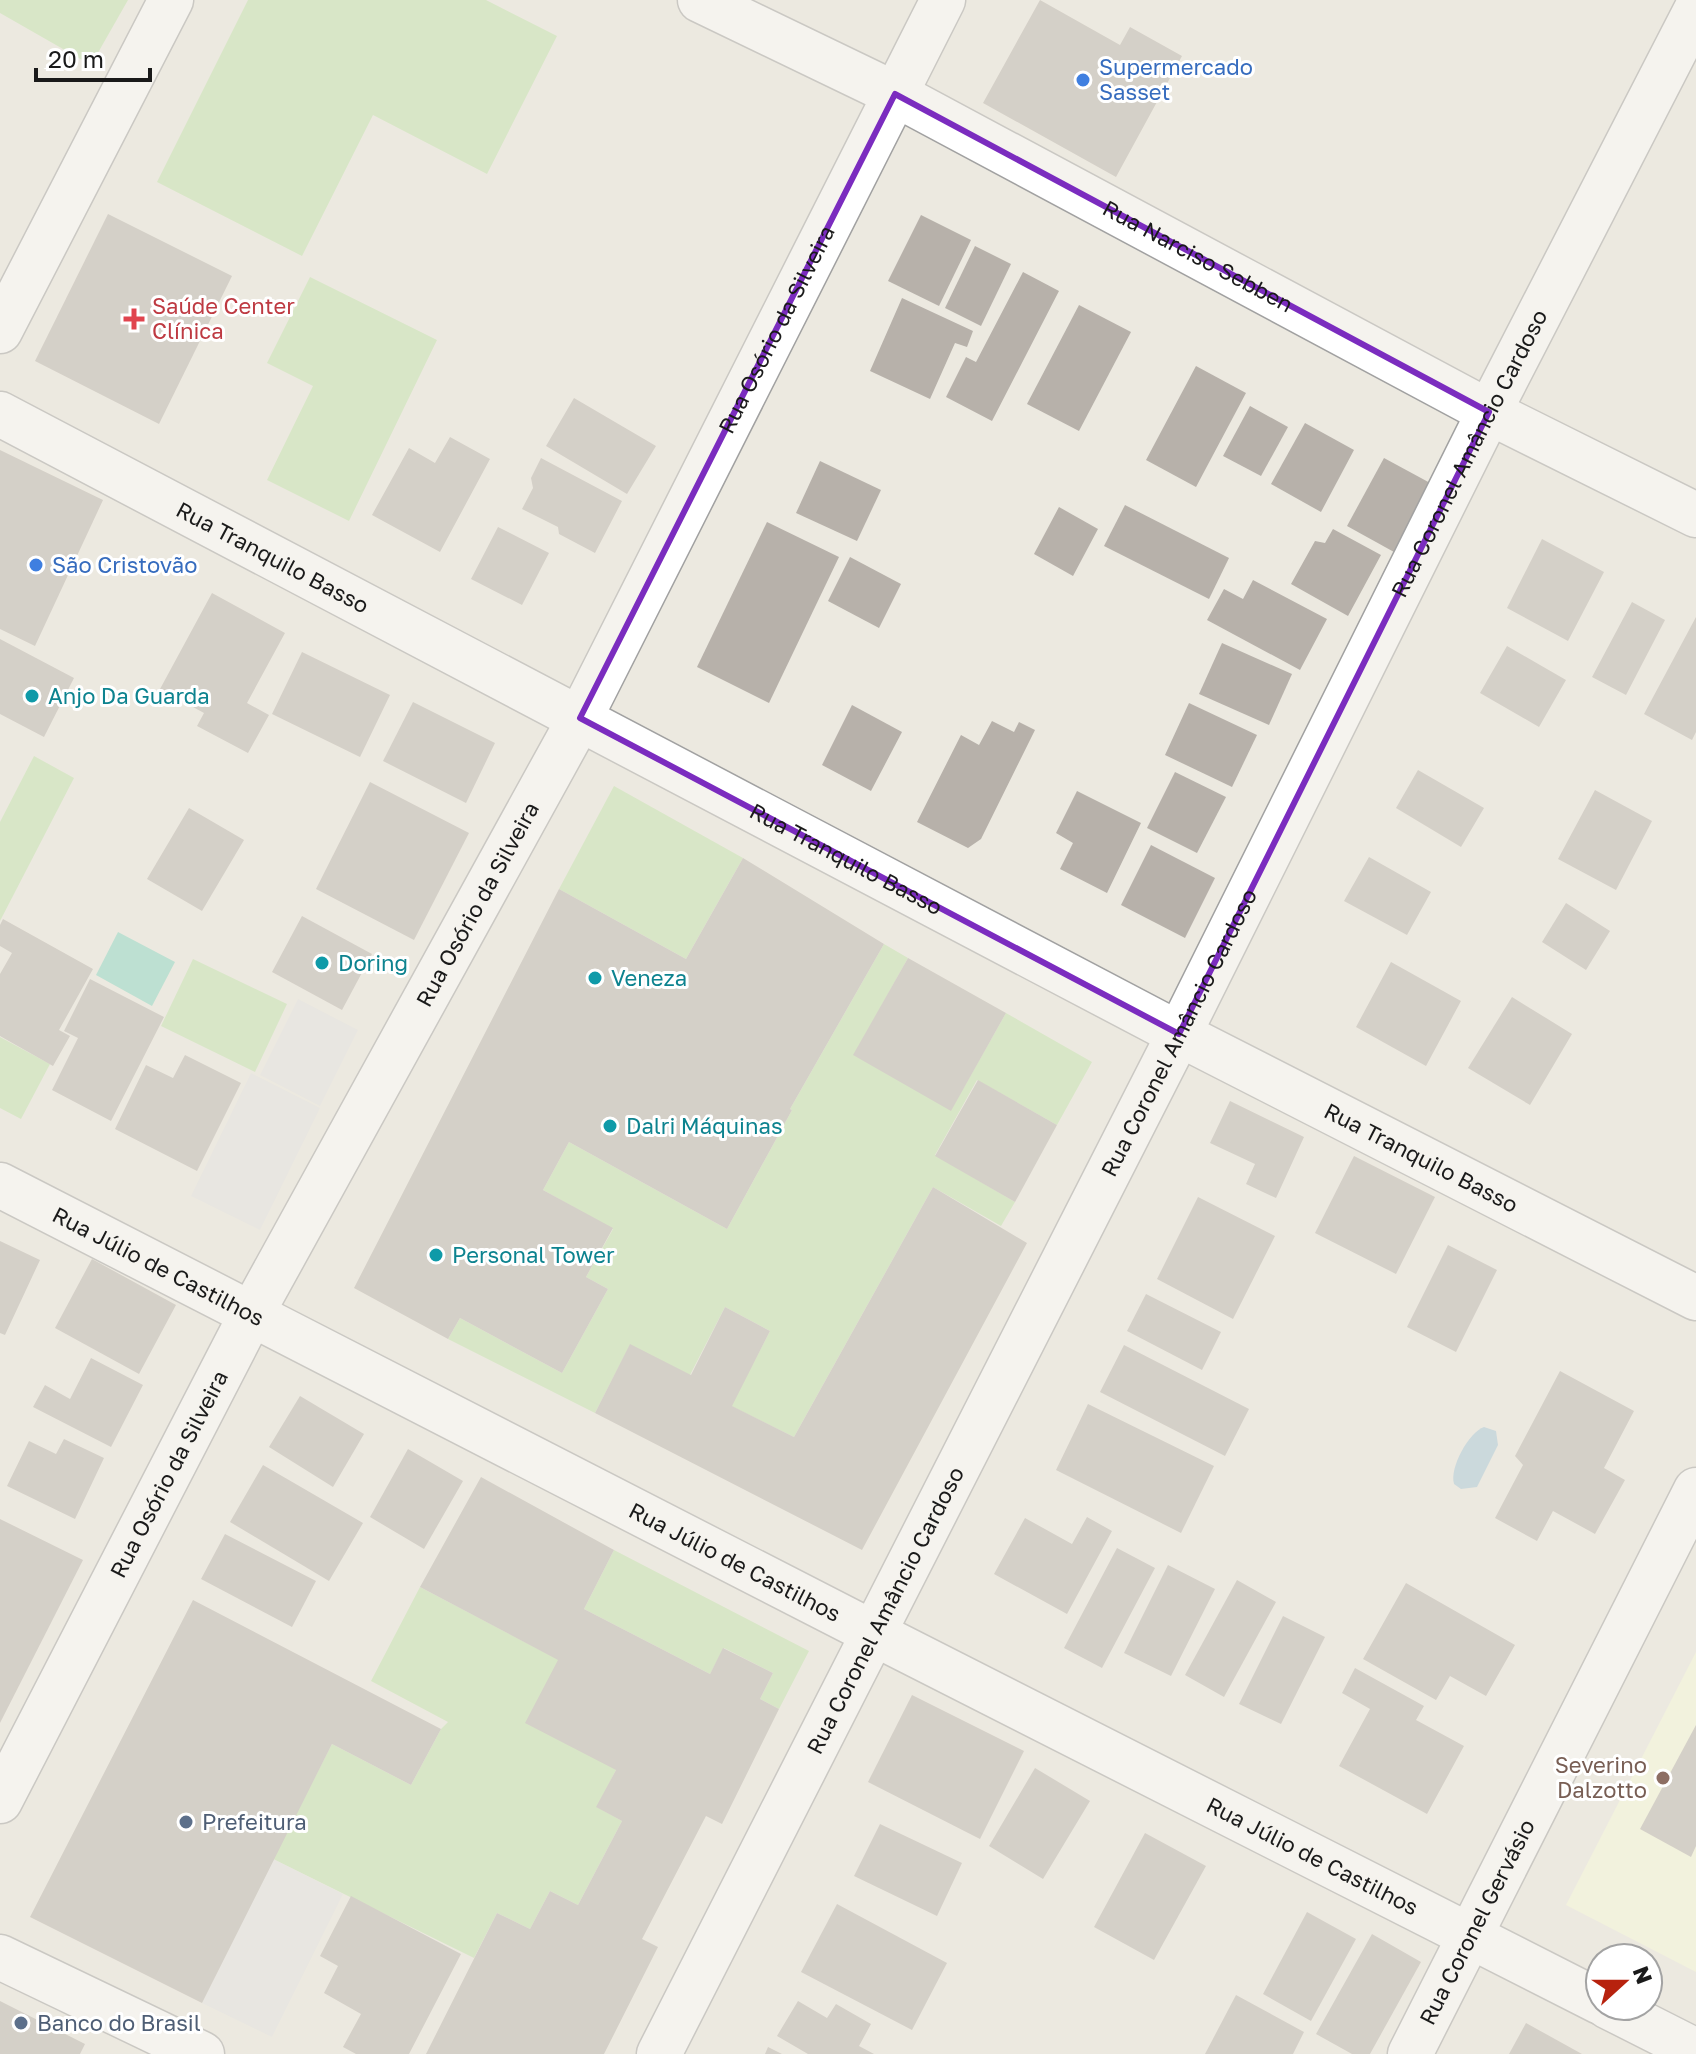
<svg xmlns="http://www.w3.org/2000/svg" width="1696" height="2054" font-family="'Golos Text',sans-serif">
<rect width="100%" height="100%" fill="#ece9e0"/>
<polygon fill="#f8fcd9" points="1696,1652 1696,1972 1566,1905"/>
<g fill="#bfe3a9">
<polygon points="0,0 128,0 91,65 0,13"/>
<polygon points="248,0 486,0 557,36 487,174 373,115 302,256 157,182"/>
<polygon points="310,277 437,340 349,521 267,480 313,386 267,363"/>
<polygon points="34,756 74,778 0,921 0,822"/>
<polygon points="614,786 743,858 686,959 559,889"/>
<polygon points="884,944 908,958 854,1055 951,1110 1006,1013 1092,1062 1057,1125 977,1080 935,1155 1015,1202 1001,1226 933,1187 794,1437 731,1406 770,1331 725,1307 690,1375 630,1345 595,1413 448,1339 460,1318 562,1373 608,1289 586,1277 613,1229 543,1190 569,1142 727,1229 792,1110 790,1109"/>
<polygon points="193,959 287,1004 255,1072 161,1026"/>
<polygon points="0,1037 50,1064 21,1119 0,1108"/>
<polygon points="614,1550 809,1651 779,1709 760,1699 773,1673 724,1648 710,1674 584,1609"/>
<polygon points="420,1587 559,1660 616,1770 597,1807 622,1821 578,1905 550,1891 530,1929 497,1913 474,1958 273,1859 332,1744 411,1785 441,1729 448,1722 371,1681"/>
</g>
<polygon fill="#83d6c0" points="118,932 175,962 152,1006 96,975"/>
<g fill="#e2e2e2">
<polygon points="298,999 358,1030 320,1106 260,1075"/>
<polygon points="251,1073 320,1108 260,1230 191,1196"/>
<polygon points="273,1859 343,1894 272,2037 202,2003"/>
</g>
<path fill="#a3c5d7" d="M1484,1427L1496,1431L1498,1445L1477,1487L1461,1489L1454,1484C1449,1468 1469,1432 1484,1427Z"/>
<g fill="#b7b1aa">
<polygon points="1040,0 1120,45 1130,27 1182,56 1116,177 983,103"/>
<polygon points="108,214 232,276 159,424 35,361"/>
<polygon points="921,215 971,240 939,306 888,281"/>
<polygon points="975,246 1011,264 981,326 945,308"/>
<polygon points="1023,272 1059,291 992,421 946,397 966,357 976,362"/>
<polygon points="902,298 973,331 967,347 955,343 930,399 870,371"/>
<polygon points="1079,305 1131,332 1079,431 1027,404"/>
<polygon points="1196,366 1246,393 1196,487 1146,460"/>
<polygon points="574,398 656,446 627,494 546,446"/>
<polygon points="1250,406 1288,427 1261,476 1223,456"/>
<polygon points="1305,423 1354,450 1321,512 1271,484"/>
<polygon points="450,437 490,459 440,552 372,515 409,448 435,463"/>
<polygon points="0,450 103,500 35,646 0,629"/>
<polygon points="541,458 622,501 595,553 559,534 558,527 522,509 533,488 531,478"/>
<polygon points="1384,458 1432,484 1394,552 1347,526"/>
<polygon points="820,461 881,490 857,541 796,513"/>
<polygon points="1125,505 1229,558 1209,599 1104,546"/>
<polygon points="1059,507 1098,529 1073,576 1034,554"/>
<polygon points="767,522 839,557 769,703 697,667"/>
<polygon points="498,527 549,553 522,605 471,579"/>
<polygon points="1333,529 1381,555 1348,616 1291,584 1315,541 1325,543"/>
<polygon points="1542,539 1604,572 1568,641 1507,608"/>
<polygon points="850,557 901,584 879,628 828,601"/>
<polygon points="1253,580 1327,619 1300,670 1207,620 1224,589 1243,599"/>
<polygon points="212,593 285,633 247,703 269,715 248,753 197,726 204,713 160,689"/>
<polygon points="1632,602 1665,620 1626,695 1592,677"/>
<polygon points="1696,617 1696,732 1692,740 1644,714"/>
<polygon points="0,639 74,678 44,737 0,714"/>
<polygon points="1222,643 1292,674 1269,725 1199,694"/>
<polygon points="1507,646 1566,680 1539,727 1480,693"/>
<polygon points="302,652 390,695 360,757 272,714"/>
<polygon points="413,702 495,743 466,803 383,761"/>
<polygon points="1189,703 1257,735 1232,787 1165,755"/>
<polygon points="852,705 902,732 871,791 822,765"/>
<polygon points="992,721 1014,732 1019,722 1035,730 981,839 968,848 917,822 961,735 979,745"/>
<polygon points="1418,770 1484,808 1461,847 1396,808"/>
<polygon points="1175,772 1226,797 1197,853 1147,828"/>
<polygon points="370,782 469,833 414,940 316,889"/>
<polygon points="1595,790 1652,821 1616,890 1558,859"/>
<polygon points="1077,791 1141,823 1107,893 1060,869 1073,843 1056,833"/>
<polygon points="189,808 244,840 202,911 147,879"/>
<polygon points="1151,845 1215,878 1185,938 1121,905"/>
<polygon points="1369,857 1431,892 1407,935 1344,901"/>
<polygon points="743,858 884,944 790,1109 792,1110 727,1229 569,1142 543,1190 613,1228 586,1277 608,1289 562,1373 460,1318 448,1339 354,1288 559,889 686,959"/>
<polygon points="1566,903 1610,931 1586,970 1542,942"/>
<polygon points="302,916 372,954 342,1010 272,972"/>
<polygon points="3,919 93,969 59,1030 70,1036 53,1066 0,1036 0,974 12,953 0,946 0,925"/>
<polygon points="908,958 1006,1013 951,1111 853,1055"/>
<polygon points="1391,962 1461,1001 1426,1066 1356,1027"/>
<polygon points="90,979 164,1017 111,1121 52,1090 78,1038 64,1031"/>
<polygon points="1512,997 1572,1034 1530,1105 1468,1068"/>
<polygon points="185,1055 241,1083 197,1171 115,1129 146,1065 173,1078"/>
<polygon points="978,1080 1057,1125 1015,1202 935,1156"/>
<polygon points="1230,1101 1304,1137 1276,1198 1246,1184 1255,1164 1210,1143"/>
<polygon points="1354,1156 1435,1197 1396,1274 1315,1233"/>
<polygon points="933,1187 1027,1243 862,1550 595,1413 630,1344 691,1375 725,1307 770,1331 732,1406 794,1437"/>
<polygon points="1198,1197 1275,1236 1233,1319 1157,1279"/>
<polygon points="0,1241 40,1260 5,1335 0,1333"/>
<polygon points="1448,1245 1497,1270 1456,1352 1407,1327"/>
<polygon points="92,1259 176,1305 139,1374 55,1328"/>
<polygon points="1146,1294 1221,1332 1202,1370 1127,1331"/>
<polygon points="1124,1345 1249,1409 1225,1456 1100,1392"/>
<polygon points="91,1358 143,1385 111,1447 33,1407 45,1385 70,1399"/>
<polygon points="1560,1371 1634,1411 1604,1468 1625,1480 1595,1534 1553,1511 1537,1541 1495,1518 1523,1465 1515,1456"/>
<polygon points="300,1396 364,1434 333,1487 269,1447"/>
<polygon points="1088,1404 1214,1466 1181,1533 1056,1470"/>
<polygon points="64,1439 104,1458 75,1519 7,1486 29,1441 56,1454"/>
<polygon points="408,1449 463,1481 424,1549 370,1517"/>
<polygon points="263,1465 363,1523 329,1581 230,1522"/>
<polygon points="481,1477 614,1550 584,1609 710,1674 723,1648 773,1673 760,1699 779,1709 722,1824 706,1816 642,1939 658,1947 604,2054 426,2054 497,1913 530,1929 550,1891 578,1905 622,1821 596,1807 616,1770 525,1723 558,1660 420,1587"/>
<polygon points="1087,1517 1112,1531 1067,1614 994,1574 1025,1518 1072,1544"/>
<polygon points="0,1519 83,1560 0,1723"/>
<polygon points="225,1534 316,1581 292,1627 201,1579"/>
<polygon points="1117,1548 1155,1568 1102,1668 1064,1648"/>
<polygon points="1168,1565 1215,1589 1171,1676 1124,1653"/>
<polygon points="1237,1580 1276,1602 1224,1697 1185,1675"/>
<polygon points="1406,1583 1515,1645 1486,1696 1450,1676 1436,1700 1363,1659"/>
<polygon points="193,1600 441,1729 411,1785 332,1744 202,2003 30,1917"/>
<polygon points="1283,1616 1325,1637 1281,1724 1239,1704"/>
<polygon points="1355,1668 1424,1706 1416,1720 1464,1746 1427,1814 1339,1766 1370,1709 1342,1693"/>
<polygon points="912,1695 1024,1751 980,1839 868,1782"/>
<polygon points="1696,1725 1696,1846 1691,1857 1640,1829"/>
<polygon points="1035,1768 1090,1801 1043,1879 989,1846"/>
<polygon points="880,1824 962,1863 937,1916 854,1876"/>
<polygon points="1145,1833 1206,1866 1154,1960 1094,1927"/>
<polygon points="351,1896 461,1954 409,2054 356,2054 343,2047 361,2014 324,1993 338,1966 320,1956"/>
<polygon points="837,1904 947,1963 912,2030 801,1972"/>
<polygon points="1307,1912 1356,1939 1311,2021 1263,1994"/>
<polygon points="1372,1934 1421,1962 1370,2054 1352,2054 1316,2034"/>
<polygon points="1236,1995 1304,2032 1293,2054 1205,2054"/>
<polygon points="0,2001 85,2044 80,2054 0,2054"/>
<polygon points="798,2001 827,2018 836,2004 871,2024 859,2046 874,2054 808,2054 777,2036"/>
<polygon points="1526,2023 1582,2054 1509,2054"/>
<polygon points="768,2047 782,2054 765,2054"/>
</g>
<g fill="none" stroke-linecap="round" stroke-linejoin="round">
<defs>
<g id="minor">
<path id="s1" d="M700,0L895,94L1489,412L1696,515"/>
<polyline points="0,331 171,0"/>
<path id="s2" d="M0,414L1179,1034L1696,1298"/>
<path id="s3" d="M0,1185L873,1633L1600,2002"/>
<path id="s4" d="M0,1801L252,1313L580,718L943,0"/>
<polyline points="0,1957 202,2054"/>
<polyline points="1607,2006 1696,2051"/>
<path id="s5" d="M659,2054L1179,1034L1489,412L1696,10"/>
<path id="s6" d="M1410,2054L1696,1490"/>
</g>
</defs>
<use href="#minor" stroke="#a1a1a1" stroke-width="47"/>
<use href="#minor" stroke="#fff" stroke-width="44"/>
</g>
<path d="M0 0H1696V2054H0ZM895,94L1489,412L1179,1034L580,718Z" fill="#ece9e0" fill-opacity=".55" fill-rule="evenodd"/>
<path fill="none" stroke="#7b2cbf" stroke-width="6" stroke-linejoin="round" d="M895,94L1489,412L1179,1034L580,718Z"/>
<g fill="#3f7fe0" stroke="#fff" stroke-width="3">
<circle cx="1083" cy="80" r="8"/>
<circle cx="36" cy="565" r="8"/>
</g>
<path fill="#e0444e" stroke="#fff" stroke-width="3" d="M130 307h8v8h8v8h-8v8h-8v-8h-8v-8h8z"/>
<g fill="#0f9aa8" stroke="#fff" stroke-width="3">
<circle cx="32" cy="696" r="8"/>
<circle cx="322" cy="963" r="8"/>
<circle cx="595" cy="978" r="8"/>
<circle cx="610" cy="1126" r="8"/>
<circle cx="436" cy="1255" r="8"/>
</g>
<circle fill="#8d6e63" stroke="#fff" stroke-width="3" cx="1663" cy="1778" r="8"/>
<g fill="#5c6f8a" stroke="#fff" stroke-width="3">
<circle cx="186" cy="1822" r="8"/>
<circle cx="21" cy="2023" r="8"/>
</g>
<g text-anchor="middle" stroke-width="6" stroke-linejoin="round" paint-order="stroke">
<g font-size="22" fill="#366cbe" stroke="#fff" text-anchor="start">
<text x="1099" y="75">Supermercado<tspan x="1099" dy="25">Sasset</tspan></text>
<text x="52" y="573">São Cristovão</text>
</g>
<g font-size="22" fill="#1a1a1a" stroke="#fff">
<text dy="8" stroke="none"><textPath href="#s1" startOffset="560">Rua Narciso Sebben</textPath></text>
<text dy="8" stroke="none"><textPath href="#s4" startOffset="1664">Rua Osório da Silveira</textPath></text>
<text dy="8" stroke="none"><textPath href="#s5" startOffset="1794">Rua Coronel Amâncio Cardoso</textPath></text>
<text dy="8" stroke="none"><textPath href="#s2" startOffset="308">Rua Tranquilo Basso</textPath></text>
<text dy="8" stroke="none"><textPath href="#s2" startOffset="956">Rua Tranquilo Basso</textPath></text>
<text dy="8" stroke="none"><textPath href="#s4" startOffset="1016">Rua Osório da Silveira</textPath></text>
<text dy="8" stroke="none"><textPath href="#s5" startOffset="1146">Rua Coronel Amâncio Cardoso</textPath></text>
<text dy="8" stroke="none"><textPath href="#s2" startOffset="1604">Rua Tranquilo Basso</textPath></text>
<text dy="8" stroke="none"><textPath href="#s3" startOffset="178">Rua Júlio de Castilhos</textPath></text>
<text dy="8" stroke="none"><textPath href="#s4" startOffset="368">Rua Osório da Silveira</textPath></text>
<text dy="8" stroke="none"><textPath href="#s3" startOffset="826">Rua Júlio de Castilhos</textPath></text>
<text dy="8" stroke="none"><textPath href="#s5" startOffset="498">Rua Coronel Amâncio Cardoso</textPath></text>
<text dy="8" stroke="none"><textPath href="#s3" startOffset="1474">Rua Júlio de Castilhos</textPath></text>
<text dy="8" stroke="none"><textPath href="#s6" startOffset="148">Rua Coronel Gervásio</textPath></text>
</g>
<g font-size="22" fill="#be3a42" stroke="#fff" text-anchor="start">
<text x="152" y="314">Saúde Center<tspan x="152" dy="25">Clínica</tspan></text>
</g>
<g font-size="22" fill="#0d838f" stroke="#fff" text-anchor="start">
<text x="48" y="704">Anjo Da Guarda</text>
<text x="338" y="971">Doring</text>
<text x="611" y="986">Veneza</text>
<text x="626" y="1134">Dalri Máquinas</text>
<text x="452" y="1263">Personal Tower</text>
</g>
<g font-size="22" fill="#785e54" stroke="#fff" text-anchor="end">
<text x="1647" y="1773">Severino<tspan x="1647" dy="25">Dalzotto</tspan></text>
</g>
<g font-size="22" fill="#4e5e75" stroke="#fff" text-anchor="start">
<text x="202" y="1830">Prefeitura</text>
<text x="37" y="2031">Banco do Brasil</text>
</g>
</g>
<g transform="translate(1624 1982) rotate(69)"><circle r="38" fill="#ffffff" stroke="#a3a3a3" stroke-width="2"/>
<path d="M0-6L14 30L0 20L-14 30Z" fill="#b7220e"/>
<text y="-12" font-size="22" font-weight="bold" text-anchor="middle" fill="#1a1a1a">N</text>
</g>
<path d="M36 68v12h114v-12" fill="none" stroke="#1a1a1a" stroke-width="4"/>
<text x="48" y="68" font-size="24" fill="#1a1a1a" stroke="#ffffff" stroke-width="6" paint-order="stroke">20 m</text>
</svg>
